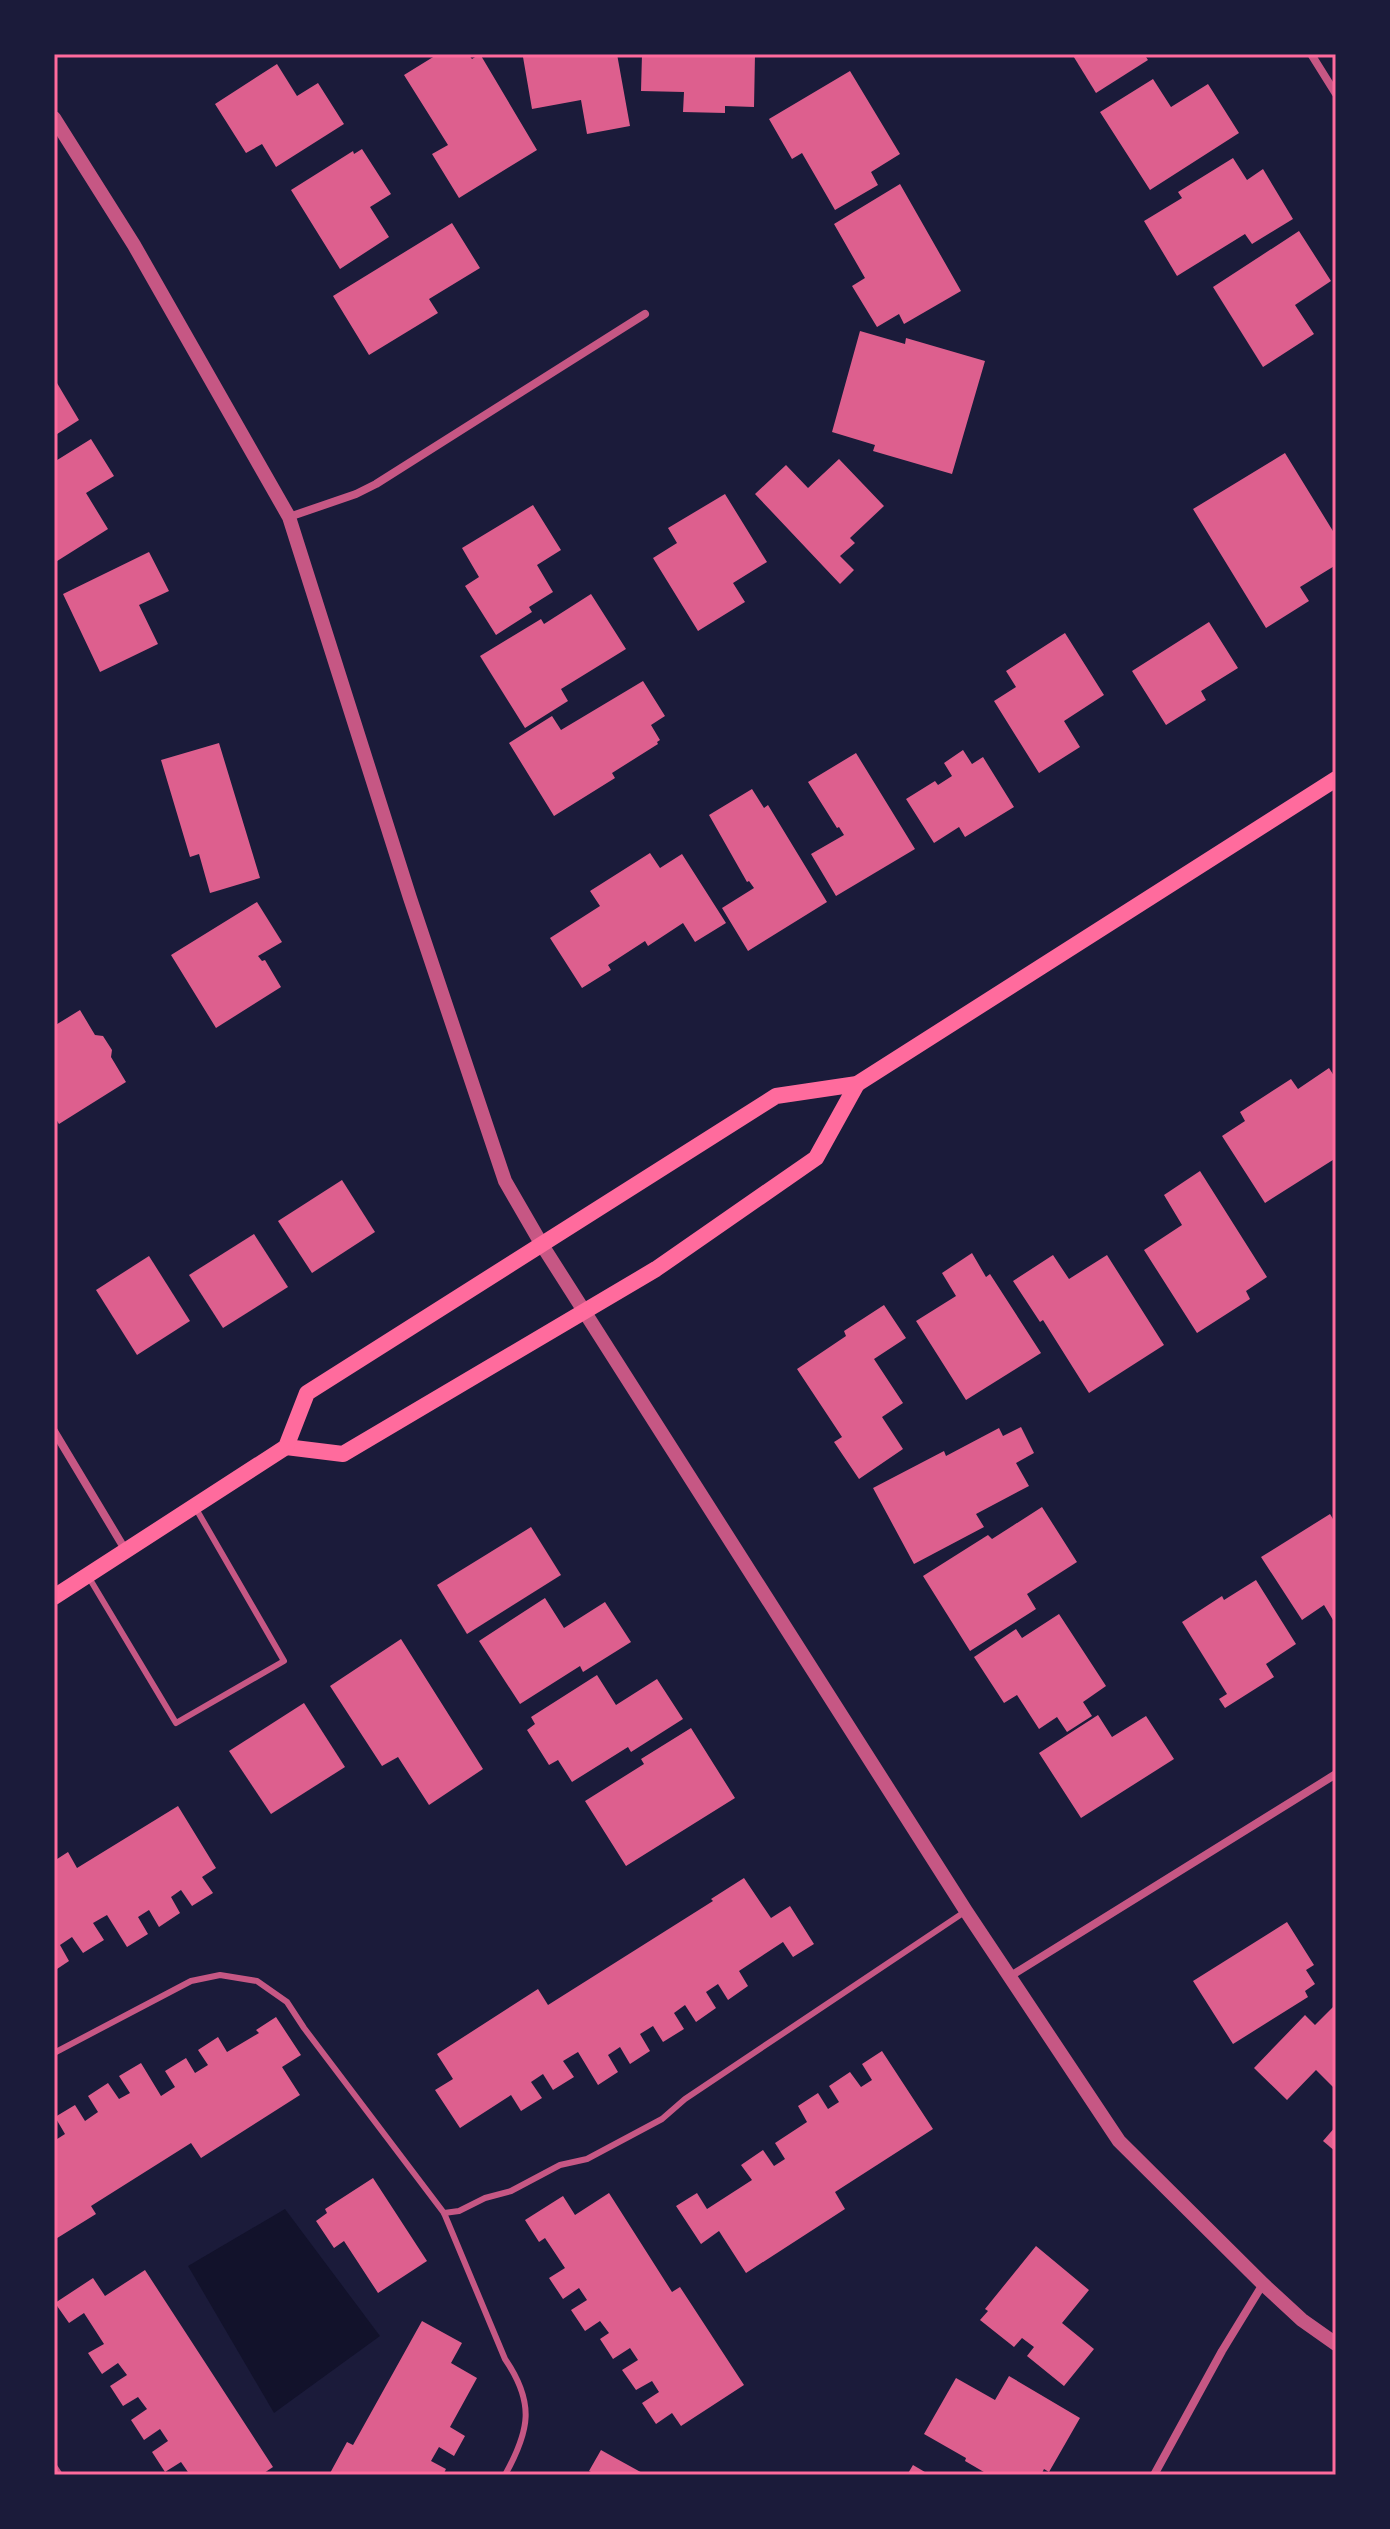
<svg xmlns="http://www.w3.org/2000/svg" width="1390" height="2529" font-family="'PT Sans',sans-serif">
<rect width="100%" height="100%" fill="#1b1b3a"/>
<polygon fill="#12122b" points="285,2209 380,2336 274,2413 188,2266"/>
<g fill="#dd5f8e">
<polygon points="438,54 468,54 472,59 480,54 537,150 459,198 432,154 448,145 404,75"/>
<polygon points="531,54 617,54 630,126 587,134 581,100 532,109 523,57 532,56"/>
<polygon points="642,54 755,54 754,107 725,106 725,113 683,112 684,92 641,91"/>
<polygon points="1072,54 1144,54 1148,60 1096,93"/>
<polygon points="277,64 297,96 318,83 344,124 276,167 262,144 246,153 215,104"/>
<polygon points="850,71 900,154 871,172 878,185 835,210 802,153 792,159 769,119"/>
<polygon points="1153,79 1171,107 1208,84 1239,133 1150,190 1100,112"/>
<polygon points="362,149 391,194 370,207 389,237 340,269 291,190 353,151 354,154"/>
<polygon points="1233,158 1247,180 1263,169 1293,219 1252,244 1245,234 1177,276 1144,221 1182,198 1178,192"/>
<polygon points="900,184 961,291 904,324 899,314 877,327 852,286 865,278 834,224"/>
<polygon points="452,223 480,268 429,299 438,313 369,355 333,296"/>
<polygon points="1299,231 1331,281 1295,305 1314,334 1263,367 1213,287"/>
<polygon points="860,331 905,344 906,338 985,361 952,474 873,451 875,445 832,432"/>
<polygon points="54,378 79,420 54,436"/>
<polygon points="91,439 114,476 86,493 108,529 54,563 54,462"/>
<polygon points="1285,453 1336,536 1336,565 1300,587 1309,601 1266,628 1193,509"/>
<polygon points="839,459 884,506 850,538 855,543 840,556 854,570 840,584 755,494 786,465 808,488"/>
<polygon points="725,494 767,562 733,583 745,602 698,631 653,558 677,543 668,528"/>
<polygon points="533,505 561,550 537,565 553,592 529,607 532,612 496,635 465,586 479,577 462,548"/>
<polygon points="149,552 169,591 139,605 158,644 100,672 63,594"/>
<polygon points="591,594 626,649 561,689 568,701 525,728 480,656 541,619 544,624"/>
<polygon points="1209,622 1238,668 1201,691 1206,700 1166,725 1132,671"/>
<polygon points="1065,633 1104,695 1064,721 1080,747 1039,773 994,701 1016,687 1006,671"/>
<polygon points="643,681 665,716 651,725 660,740 657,742 658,744 612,773 615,778 554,816 509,743 552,716 561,730"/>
<polygon points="219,743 260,878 210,893 199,854 190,857 161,760"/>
<polygon points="963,750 972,764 983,757 1014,807 965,837 959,827 934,843 906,799 935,781 938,785 952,776 944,763"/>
<polygon points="856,753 915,849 836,896 811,854 844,835 839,827 837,828 808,782"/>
<polygon points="752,789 764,808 768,805 827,902 748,951 722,908 754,888 749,881 747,882 709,815"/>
<polygon points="650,853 660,868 682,854 726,923 695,942 683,923 648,946 645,941 608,965 611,970 582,988 550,938 600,906 590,891"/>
<polygon points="257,902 282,942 258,956 262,961 265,960 281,987 216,1028 171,955"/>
<polygon points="80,1010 95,1035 103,1036 112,1050 111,1057 126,1082 59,1124 54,1116 54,1026"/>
<polygon points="1329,1068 1336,1079 1336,1158 1265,1203 1222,1136 1245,1121 1240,1112 1291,1079 1298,1089"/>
<polygon points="1200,1171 1267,1277 1246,1291 1250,1299 1197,1333 1144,1250 1182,1225 1164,1195"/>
<polygon points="342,1180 375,1232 312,1273 278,1221"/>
<polygon points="254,1234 288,1287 223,1328 189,1275"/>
<polygon points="972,1253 986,1277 990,1274 1041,1353 966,1400 916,1321 956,1296 942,1273"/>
<polygon points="1053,1255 1069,1279 1107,1255 1164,1345 1089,1393 1043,1320 1040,1322 1013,1281"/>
<polygon points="149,1256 190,1321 137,1355 96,1290"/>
<polygon points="884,1305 906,1338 874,1359 903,1403 882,1417 903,1449 859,1479 834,1442 842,1437 797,1369 846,1336 844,1331"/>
<polygon points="1021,1427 1034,1453 1016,1463 1029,1486 976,1514 984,1527 914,1564 873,1488 944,1451 946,1456 999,1428 1003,1436"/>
<polygon points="1042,1507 1077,1562 1027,1594 1036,1609 970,1651 923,1576 988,1535 992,1539"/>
<polygon points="1330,1514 1336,1524 1336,1625 1324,1605 1302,1620 1261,1557"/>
<polygon points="531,1527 561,1575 467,1634 437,1585"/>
<polygon points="1256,1580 1296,1644 1266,1664 1274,1677 1225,1708 1219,1699 1227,1694 1182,1622 1222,1596 1224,1600"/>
<polygon points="545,1598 564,1628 605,1602 631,1642 583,1672 580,1666 520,1704 479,1641"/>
<polygon points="1059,1614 1106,1686 1083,1702 1092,1716 1067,1732 1057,1717 1039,1729 1017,1695 1004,1703 974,1657 1016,1629 1022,1638"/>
<polygon points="401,1639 483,1769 429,1805 398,1757 382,1766 330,1686"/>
<polygon points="597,1675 616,1705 657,1679 683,1719 631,1752 628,1747 572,1782 558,1760 549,1765 527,1730 535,1724 531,1717"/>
<polygon points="304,1703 345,1767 271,1814 229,1751"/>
<polygon points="1098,1715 1112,1737 1146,1716 1174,1759 1081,1818 1039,1753"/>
<polygon points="691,1728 735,1798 626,1866 585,1801 644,1764 641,1759"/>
<polygon points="178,1806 216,1868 202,1877 213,1893 192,1906 181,1890 171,1897 180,1913 159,1927 149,1910 138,1917 148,1934 127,1947 107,1915 93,1923 104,1940 83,1953 72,1937 60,1945 69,1961 54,1971 54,1861 68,1852 77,1868"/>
<polygon points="744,1878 771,1918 790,1906 814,1944 793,1957 783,1942 739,1971 748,1986 728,2000 718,1984 706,1992 716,2008 696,2022 685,2005 674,2013 684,2029 663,2042 653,2026 640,2034 650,2051 630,2064 620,2047 608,2055 618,2072 598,2085 578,2052 563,2061 574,2077 553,2090 543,2074 531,2082 542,2098 521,2111 511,2095 460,2128 435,2090 453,2079 437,2054 538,1989 548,2005 713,1901 711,1899"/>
<polygon points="1287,1922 1314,1965 1306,1970 1315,1984 1305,1991 1308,1997 1233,2044 1193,1981"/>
<polygon points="1336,2004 1336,2090 1316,2070 1287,2100 1254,2068 1305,2015 1315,2025"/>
<polygon points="276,2017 301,2055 282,2067 300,2095 201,2158 191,2143 91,2206 96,2214 54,2240 54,2141 65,2134 55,2117 75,2105 85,2121 98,2112 88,2096 108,2083 119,2099 130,2093 119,2076 141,2063 161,2096 175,2087 165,2071 186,2058 195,2073 208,2065 198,2050 218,2037 227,2052 259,2033 256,2030"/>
<polygon points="882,2051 933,2129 835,2192 845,2209 746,2273 719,2231 701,2244 676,2206 697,2193 707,2209 752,2180 741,2165 763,2150 774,2166 785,2159 775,2143 807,2122 798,2106 818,2093 828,2109 839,2102 829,2086 850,2072 861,2087 872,2080 862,2064"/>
<polygon points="1336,2126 1336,2152 1323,2141"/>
<polygon points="373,2178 427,2261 378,2293 344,2241 334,2248 316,2221 327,2213 325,2209"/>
<polygon points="609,2193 672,2292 680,2287 744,2385 681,2426 672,2413 656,2424 642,2403 659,2392 652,2381 636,2390 622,2370 638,2360 630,2348 613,2359 600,2339 609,2333 600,2321 585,2331 571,2310 587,2300 579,2288 563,2299 549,2278 565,2268 545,2238 539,2242 525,2220 563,2196 575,2215"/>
<polygon points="1036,2246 1089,2290 1062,2323 1094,2349 1064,2386 1027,2356 1034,2347 1022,2338 1014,2347 980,2320 988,2311 985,2309"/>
<polygon points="145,2270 273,2467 261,2475 190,2475 181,2462 165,2472 152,2452 168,2441 160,2429 144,2440 131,2420 147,2409 138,2397 123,2406 110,2386 127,2375 118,2363 102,2374 88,2353 104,2344 84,2313 69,2323 55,2303 93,2278 105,2296"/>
<polygon points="422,2321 462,2343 451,2363 477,2378 450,2427 465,2436 454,2456 439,2447 431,2461 446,2469 443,2475 329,2475 347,2442 353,2445"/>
<polygon points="1009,2376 1080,2418 1049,2472 1044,2469 1041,2475 989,2475 965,2461 966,2458 924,2434 956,2378 995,2400"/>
<polygon points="601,2450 617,2459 646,2475 597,2475 589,2471"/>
<polygon points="913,2465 930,2475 907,2475"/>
</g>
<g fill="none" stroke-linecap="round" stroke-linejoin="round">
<g stroke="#c65784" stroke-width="6">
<polyline points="88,1576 176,1723 284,1661 195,1507"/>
<path d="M54,2053L191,1981L220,1975L257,1981L287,2002L304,2028L444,2213L505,2359C535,2403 530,2430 505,2475"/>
<polyline points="444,2213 459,2211 485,2198 511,2191 560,2165 587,2159 662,2119 685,2099 966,1911"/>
<polyline points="54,2466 60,2475"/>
</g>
<g stroke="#c65784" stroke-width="8">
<polyline points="1311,54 1336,94"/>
<polyline points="289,517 356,494 376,484 645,314"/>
<polyline points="54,1431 126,1551"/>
<polyline points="1009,1977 1336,1774"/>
<polyline points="1154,2475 1222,2351 1263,2284"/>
</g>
<polyline stroke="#c65784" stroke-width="14" points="54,118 134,245 289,517 410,898 505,1181 542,1245 966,1911 1119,2141 1263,2284 1302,2320 1336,2344"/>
<g stroke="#ff6b9d" stroke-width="16">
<polyline points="286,1447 343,1454 656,1269 816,1158 857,1084"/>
<polyline points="54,1597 286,1447 307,1393 776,1096 857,1084 1336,779"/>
</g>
</g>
<rect width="1390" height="2529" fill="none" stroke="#1b1b3a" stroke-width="112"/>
<rect x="56" y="56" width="1278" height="2417" fill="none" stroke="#ff6b9d" stroke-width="3"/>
</svg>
